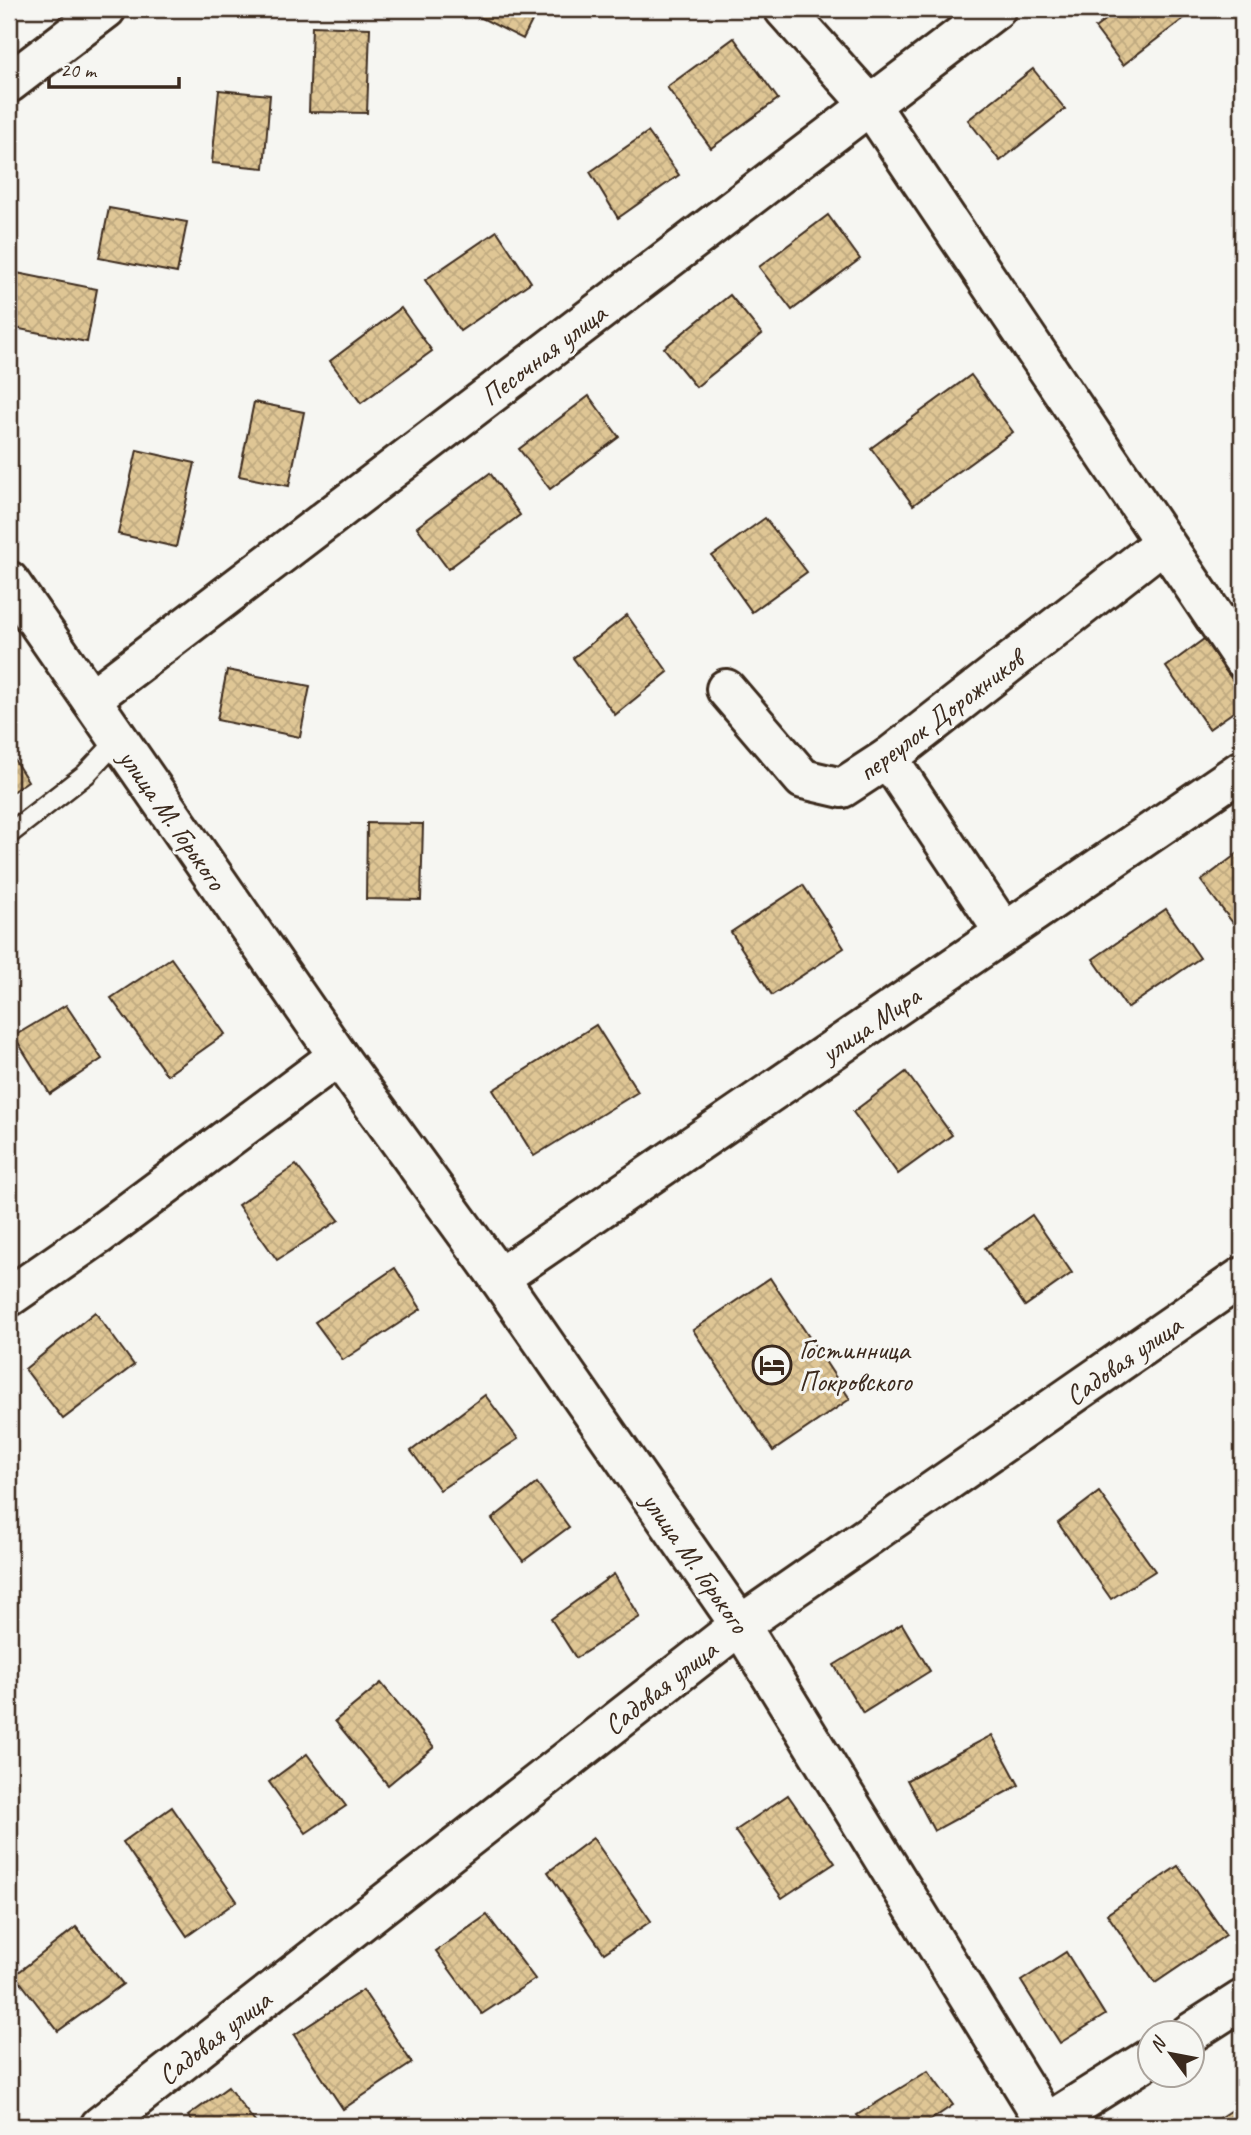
<svg xmlns="http://www.w3.org/2000/svg" width="1251" height="2135" font-family="Caveat,sans-serif">
<defs>
<pattern id="building-cross-hatch" width="8" height="8" patternUnits="userSpaceOnUse" patternTransform="scale(1.75)"><rect width="8" height="8" fill="#dfc695"/><path d="M0 0l8 8M0 8l8-8" fill="none" stroke="#c0aa80"/></pattern>
</defs>
<rect width="100%" height="100%" fill="#f6f6f2"/>
<filter id="ink" filterUnits="userSpaceOnUse"><feTurbulence type="fractalNoise" baseFrequency=".0143" numOctaves="2"/><feDisplacementMap in="SourceGraphic" scale="14" xChannelSelector="R" yChannelSelector="G"/><feConvolveMatrix kernelMatrix="1 2 1 2 8 2 1 2 1" color-interpolation-filters="sRGB"/></filter>
<g filter="url(#ink)">
<g fill="url(#building-cross-hatch)" stroke="#3b2a1e" stroke-width="2">
<polygon points="464,9 538,9 523,39"/>
<polygon points="1120,9 1194,9 1195,10 1123,65 1095,28"/>
<polygon points="312,26 370,28 367,113 309,112"/>
<polygon points="734,38 778,99 711,148 667,87"/>
<polygon points="1033,69 1065,109 1000,161 968,120"/>
<polygon points="219,90 270,95 264,168 212,163"/>
<polygon points="648,132 679,175 618,218 590,172"/>
<polygon points="109,208 187,222 177,273 99,258"/>
<polygon points="828,215 860,259 792,310 759,267"/>
<polygon points="497,231 531,282 460,331 425,280"/>
<polygon points="17,273 97,289 87,342 9,327 9,311"/>
<polygon points="730,295 762,334 696,387 664,348"/>
<polygon points="401,308 432,351 361,403 330,361"/>
<polygon points="971,375 1013,432 913,505 871,448"/>
<polygon points="589,396 619,437 550,489 519,449"/>
<polygon points="254,402 304,412 289,486 239,476"/>
<polygon points="137,450 195,463 176,547 118,534"/>
<polygon points="490,473 520,515 448,569 417,527"/>
<polygon points="765,518 807,572 752,612 712,556"/>
<polygon points="627,615 668,672 615,715 573,658"/>
<polygon points="1204,639 1242,694 1242,706 1209,729 1166,667"/>
<polygon points="227,670 310,686 300,737 217,720"/>
<polygon points="9,752 28,781 9,794"/>
<polygon points="367,823 423,824 421,900 366,899"/>
<polygon points="1242,850 1242,916 1233,923 1201,881"/>
<polygon points="803,885 844,948 772,995 731,932"/>
<polygon points="1166,909 1200,958 1127,1008 1093,959"/>
<polygon points="171,958 225,1034 167,1075 111,998"/>
<polygon points="66,1005 102,1059 50,1094 14,1036"/>
<polygon points="596,1025 638,1092 534,1156 493,1090"/>
<polygon points="906,1072 952,1135 898,1174 853,1112"/>
<polygon points="296,1165 339,1220 277,1260 238,1205"/>
<polygon points="1032,1215 1072,1273 1025,1306 985,1248"/>
<polygon points="395,1268 421,1309 343,1360 315,1322"/>
<polygon points="770,1278 850,1399 773,1451 693,1330"/>
<polygon points="95,1312 134,1365 63,1419 25,1369"/>
<polygon points="485,1395 518,1439 440,1490 411,1451"/>
<polygon points="537,1483 569,1527 523,1561 492,1519"/>
<polygon points="1099,1492 1155,1571 1111,1599 1058,1523"/>
<polygon points="614,1574 640,1617 576,1658 551,1619"/>
<polygon points="902,1624 930,1671 863,1713 834,1665"/>
<polygon points="381,1683 434,1747 388,1785 335,1721"/>
<polygon points="992,1735 1019,1785 934,1831 907,1780"/>
<polygon points="307,1754 346,1806 306,1833 269,1782"/>
<polygon points="788,1795 835,1863 782,1898 735,1831"/>
<polygon points="172,1807 237,1901 187,1936 123,1842"/>
<polygon points="593,1838 651,1921 604,1953 548,1872"/>
<polygon points="1178,1866 1226,1935 1155,1983 1107,1914"/>
<polygon points="487,1915 535,1979 482,2014 436,1951"/>
<polygon points="76,1927 123,1984 58,2031 15,1975"/>
<polygon points="1066,1952 1105,2015 1060,2043 1021,1981"/>
<polygon points="363,1990 412,2063 343,2109 294,2035"/>
<polygon points="928,2071 953,2105 922,2126 865,2126 857,2115"/>
<polygon points="228,2087 258,2126 196,2126 188,2116"/>
<polygon points="1242,2103 1242,2126 1207,2126"/>
</g>
<g fill="none" stroke-linecap="round" stroke-linejoin="round">
<defs>
<polyline id="lane" points="9,834 86,774 118,740"/>
<g id="street">
<polyline points="784,9 870,105 1242,658"/>
<polyline points="9,581 338,1056 499,1278 740,1625 1046,2123"/>
<polyline points="726,689 803,779 842,788 888,758 1163,543"/>
<polyline points="91,699 996,9"/>
<polyline points="888,758 1004,932"/>
<polyline points="499,1278 1242,770"/>
<polyline points="9,1297 97,1236 338,1056"/>
<polyline points="1189,2034 1242,2000"/>
<polyline points="100,2126 740,1625 1242,1277"/>
<polyline points="1042,2126 1150,2058"/>
</g>
<polyline id="secondary" points="9,83 106,9"/>
</defs>
<use href="#lane" stroke="#3b2a1e" stroke-width="24"/>
<use href="#street" stroke="#3b2a1e" stroke-width="44"/>
<use href="#secondary" stroke="#3b2a1e" stroke-width="44"/>
<use href="#lane" stroke="#f6f6f2" stroke-width="19"/>
<use href="#street" stroke="#f6f6f2" stroke-width="38"/>
<use href="#secondary" stroke="#f6f6f2" stroke-width="38"/>
</g>
</g>
<defs>
<symbol id="hotel-ring" viewBox="-11 -11 22 22"><circle r="9.5" fill="#f6f6f2" stroke="#3b2a1e" stroke-width="1.5"/><path d="M-6-4.5h1.5V1H6V5H4.5V3h-9V5H-6ZM-4 0a1.8 1.8 0 1 1 3.6 0ZM.5 0V-2.5h3Q6-2.5 6 0Z" fill="#3b2a1e"/></symbol>
</defs>
<g fill-rule="evenodd">
<use href="#hotel-ring" x="750" y="1343" width="44" height="44"/>
</g>
<g text-anchor="middle" stroke-width="6" stroke-linejoin="round" paint-order="stroke">
<g font-size="28" fill="#3b2a1e" stroke="#f6f6f2">
<text transform="translate(543 354) rotate(-37)" y="10">Песочная улица</text>
<text transform="translate(940 715) rotate(-37)" y="10">переулок Дорожников</text>
<text transform="translate(173 819) rotate(55)" y="10">улица М. Горького</text>
<text transform="translate(870 1024) rotate(-34)" y="10">улица Мира</text>
<text transform="translate(1123 1360) rotate(-35)" y="10">Садовая улица</text>
<text transform="translate(696 1562) rotate(55)" y="10">улица М. Горького</text>
<text transform="translate(660 1687) rotate(-38)" y="10">Садовая улица</text>
<text transform="translate(214 2037) rotate(-38)" y="10">Садовая улица</text>
</g>
<g font-size="28" fill="#3b2a1e" stroke="#f6f6f2" text-anchor="start">
<text x="799" y="1359">Гостинница<tspan x="799" dy="32">Покровского</tspan></text>
</g>
</g>
<rect width="1251" height="2135" fill="none" stroke="#f6f6f2" stroke-width="35"/>
<rect x="18" y="18" width="1216" height="2100" fill="none" stroke="#3b2a1e" stroke-width="2.5" filter="url(#ink)"/>
<g transform="translate(1171 2054) rotate(302)"><circle r="33" fill="#f6f6f2" stroke="#aba49d" stroke-width="2"/>
<path d="M0-5L12 26L0 18L-12 26Z" fill="#3b2a1e"/>
<text y="-10" font-size="19" font-weight="bold" text-anchor="middle" fill="#3b2a1e">N</text>
</g>
<path d="M49 77v10h130v-10" fill="none" stroke="#3b2a1e" stroke-width="3.5"/>
<text x="60" y="77" font-size="21" fill="#3b2a1e" stroke="#f6f6f2" stroke-width="5" paint-order="stroke">20 m</text>
</svg>
